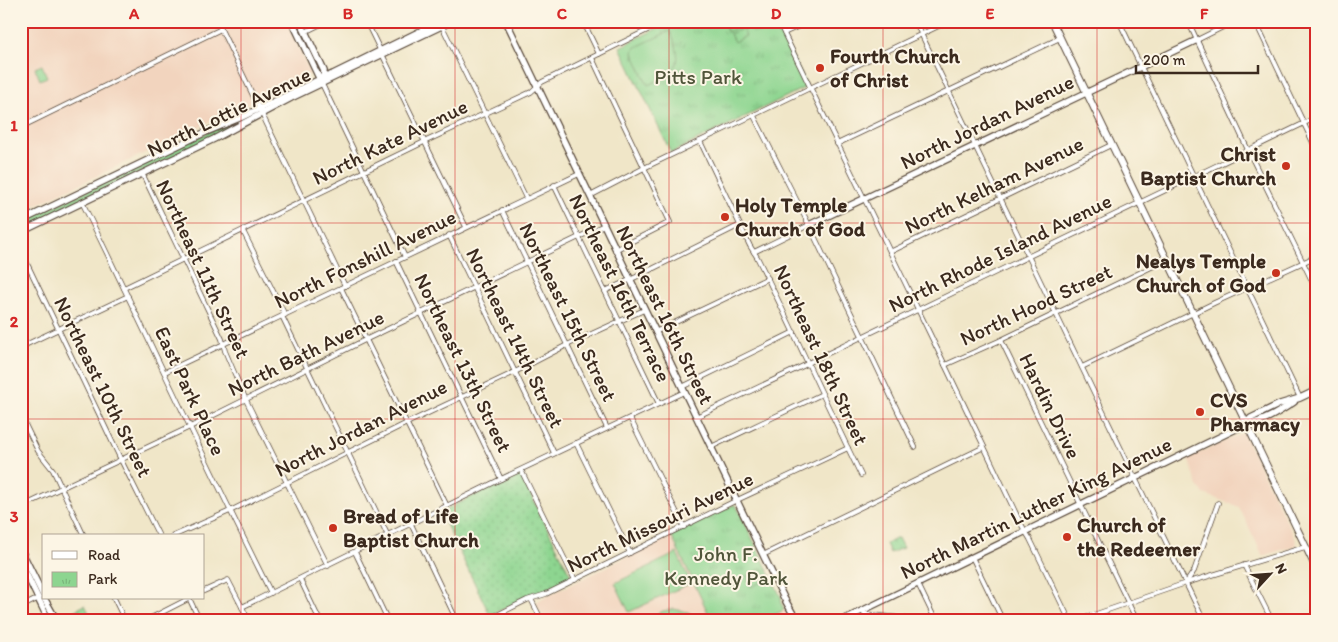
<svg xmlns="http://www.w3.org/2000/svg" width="1338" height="642" font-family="Itim,sans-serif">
<defs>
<pattern id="grass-dots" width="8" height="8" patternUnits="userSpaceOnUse" patternTransform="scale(1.25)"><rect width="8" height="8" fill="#8dd590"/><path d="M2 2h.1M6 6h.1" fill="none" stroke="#7bb77c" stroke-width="1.8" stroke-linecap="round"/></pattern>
<pattern id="park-tufts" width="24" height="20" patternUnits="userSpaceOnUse" patternTransform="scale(1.25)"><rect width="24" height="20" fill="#8dd590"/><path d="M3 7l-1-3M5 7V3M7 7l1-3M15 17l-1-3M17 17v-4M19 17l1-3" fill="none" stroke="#7bb77c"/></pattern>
</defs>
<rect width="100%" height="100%" fill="#fcf5e5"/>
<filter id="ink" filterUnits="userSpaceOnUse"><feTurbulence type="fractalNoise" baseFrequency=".02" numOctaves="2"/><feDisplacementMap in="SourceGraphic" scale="10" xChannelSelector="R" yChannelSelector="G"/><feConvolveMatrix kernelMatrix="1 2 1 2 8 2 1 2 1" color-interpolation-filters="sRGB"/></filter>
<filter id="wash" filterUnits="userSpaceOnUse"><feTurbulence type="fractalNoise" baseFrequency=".0096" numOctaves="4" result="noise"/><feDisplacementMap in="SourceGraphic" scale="20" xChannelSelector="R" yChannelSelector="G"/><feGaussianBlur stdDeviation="1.12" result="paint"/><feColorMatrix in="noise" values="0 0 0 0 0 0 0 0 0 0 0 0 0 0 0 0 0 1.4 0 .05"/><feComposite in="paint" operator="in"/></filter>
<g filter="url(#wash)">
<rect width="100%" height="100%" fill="#f0e6c8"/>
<g fill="#f2d4be">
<polygon points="21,21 286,21 311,74 21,212"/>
<polygon points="1243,433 1295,538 1297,545 1263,556 1239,507 1204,494 1198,486 1188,458"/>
<polygon points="671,535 712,620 717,618 719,621 545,621 537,604 538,601"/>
<polygon points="784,610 791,621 762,621"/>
</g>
<g fill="url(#grass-dots)" stroke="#648057">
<polygon points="257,112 257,113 214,137 21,230 21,222 211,131"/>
<polygon points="518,473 521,475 571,576 568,580 546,591 531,596 490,615 441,514 442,512"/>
<polygon points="898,538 903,548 890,553 886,544"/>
<polygon points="85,605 93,621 60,621 58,619"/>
</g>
<g fill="url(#park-tufts)" stroke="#648057">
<polygon points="672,21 775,21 806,84 806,87 671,153 620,47"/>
<polygon points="733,505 735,505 737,507 781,597 782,605 784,610 762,621 719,621 717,618 712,621 671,535"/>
</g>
<g fill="#8dd590" stroke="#648057">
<polygon points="736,21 739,21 742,26 728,32 725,26"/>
<polygon points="742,29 746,36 734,42 730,34"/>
<path d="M670,31C684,63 680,71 648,85L633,53L634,48Z"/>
<polygon points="42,65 47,77 40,80 35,68"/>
<polygon points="677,553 691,583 629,612 615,583"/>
<polygon points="763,568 768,579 751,587 746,576"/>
<polygon points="674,609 688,612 702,621 656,621 653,616 663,611"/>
</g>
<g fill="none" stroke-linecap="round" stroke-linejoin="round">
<polyline stroke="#5fbddd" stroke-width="1" points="1316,83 1317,83"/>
</g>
</g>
<g filter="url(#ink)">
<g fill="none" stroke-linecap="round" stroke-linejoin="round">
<defs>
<g id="street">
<polyline points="217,21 345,286"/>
<polyline points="366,21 466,227"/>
<polyline points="583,21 599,54"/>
<polyline points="778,21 945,365 1021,524 1030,539 1070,621"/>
<polyline points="915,21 1204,621"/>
<polyline points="1119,21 1300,398"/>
<polyline points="1188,21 1248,150 1317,291"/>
<polyline points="1255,21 1317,151"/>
<polyline points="442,26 526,198"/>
<polyline points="305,32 327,21"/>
<polyline points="784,33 810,21"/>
<polyline points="1197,40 1235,21"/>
<polyline points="592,58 670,222 615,250"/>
<polyline points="322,84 405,257"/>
<polyline points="754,116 809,225 915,447"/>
<polyline points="21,127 221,29"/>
<path d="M700,141L750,246L757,257C793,329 825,402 861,475"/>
<polyline points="837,144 1060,38"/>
<polyline points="142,173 222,339 225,351 246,400 328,566"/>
<polyline points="554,185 659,404"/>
<polyline points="590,196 644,168 949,21"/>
<path d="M82,202C146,332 206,464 271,593"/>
<polyline points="502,210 607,428"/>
<polyline points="243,231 285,315"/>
<polyline points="449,235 554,453"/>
<polyline points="21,251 121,460 159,536"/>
<polyline points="754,252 809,225"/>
<polyline points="890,252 1111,145"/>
<polyline points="396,261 501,479"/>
<polyline points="124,288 424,142 531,92 542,82 666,21"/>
<polyline points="341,288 447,506"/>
<polyline points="605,291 636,277 740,225"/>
<polyline points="282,316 388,536"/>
<polyline points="655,332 768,278"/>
<polyline points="1001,340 1137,621"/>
<polyline points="21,347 128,296"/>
<polyline points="945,365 1001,340 1166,260"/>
<polyline points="1082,367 1214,303 1317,256"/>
<polyline points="165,372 579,174"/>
<polyline points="682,387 794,332"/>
<polyline points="21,416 38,451 53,470 84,536"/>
<polyline points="696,417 803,366 812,361 1317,117"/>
<polyline points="630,418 684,527"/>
<polyline points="576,443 630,553"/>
<polyline points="711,447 822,394"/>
<polyline points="521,470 575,580"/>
<polyline points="21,507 190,427 367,339 604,225"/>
<polyline points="411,524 457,621"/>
<polyline points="173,536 230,511 407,423 515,372 567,345 644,310"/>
<polyline points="355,552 388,621"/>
<polyline points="763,555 984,447"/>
<polyline points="972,557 1003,621"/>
<polyline points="1244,565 1272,621"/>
<polyline points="300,579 320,621"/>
<polyline points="1186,583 1194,571 1218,503"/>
<polyline points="918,584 936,621"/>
<polyline points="204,591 228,580 242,607 501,479 684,392"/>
<polyline points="114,598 125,621"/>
<polyline points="189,598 200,621"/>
<polyline points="531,599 542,621"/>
<polyline points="21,607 39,598"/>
<polyline points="242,607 249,621"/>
<polyline points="864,612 869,621"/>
<polyline points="865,614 926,621"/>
<polyline points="145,621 190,598"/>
<polyline points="485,621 527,600 546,594 733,502 848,448"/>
<polyline points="1076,621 1186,583 1305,547"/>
</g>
<g id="secondary">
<polyline points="292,21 321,82"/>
<polyline points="300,21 324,71 323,80"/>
<polyline points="506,21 737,501 784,598 797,621"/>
<polyline points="21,221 206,132 242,117 316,81 333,74 441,21"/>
<polyline points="809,225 1197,40"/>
<polyline points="21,232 214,139 291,98 452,21"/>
<path d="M1245,424C1260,425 1282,410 1294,402"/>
<polyline points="21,550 44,597"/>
<polyline points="21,563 49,621"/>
<polyline points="44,598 57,621"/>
<polyline points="841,621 1238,428 1245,424 1251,418 1280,404 1300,398 1317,390"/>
</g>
<polyline id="primary" points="1052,21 1317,570"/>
</defs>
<use href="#street" stroke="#564638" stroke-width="5.5"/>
<use href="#secondary" stroke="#564638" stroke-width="8"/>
<use href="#primary" stroke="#564638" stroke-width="8"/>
<use href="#street" stroke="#fff" stroke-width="4"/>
<use href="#secondary" stroke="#fff" stroke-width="5.5"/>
<use href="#primary" stroke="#fff" stroke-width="6"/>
</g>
</g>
<path fill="none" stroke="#d62828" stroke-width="1" stroke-opacity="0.55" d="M241,21V621M455,21V621M669,21V621M883,21V621M1097,21V621M21,223H1317M21,419H1317"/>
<g fill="#c8321e" stroke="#fcf5e5" stroke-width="2">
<circle cx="820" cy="68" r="5"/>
<circle cx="1286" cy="166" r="5"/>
<circle cx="725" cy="217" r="5"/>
<circle cx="1276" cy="273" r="5"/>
<circle cx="1200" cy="412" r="5"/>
<circle cx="333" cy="528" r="5"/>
<circle cx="1067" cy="537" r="5"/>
</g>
<g text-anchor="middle" stroke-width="4" stroke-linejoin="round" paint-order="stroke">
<g font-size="21" font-weight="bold" fill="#3b2a1e" stroke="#fcf5e5" text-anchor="start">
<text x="830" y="63">Fourth Church<tspan x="830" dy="24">of Christ</tspan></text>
<text x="1276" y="161" text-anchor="end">Christ<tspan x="1276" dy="24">Baptist Church</tspan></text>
<text x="735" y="212">Holy Temple<tspan x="735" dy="24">Church of God</tspan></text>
<text x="1266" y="268" text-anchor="end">Nealys Temple<tspan x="1266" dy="24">Church of God</tspan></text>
<text x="1210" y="407">CVS<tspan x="1210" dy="24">Pharmacy</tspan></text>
<text x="343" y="523">Bread of Life<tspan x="343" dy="24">Baptist Church</tspan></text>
<text x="1077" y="532">Church of<tspan x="1077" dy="24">the Redeemer</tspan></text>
</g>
<g font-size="21" fill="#50553a" stroke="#fcf5e5">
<text x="698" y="84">Pitts Park</text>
<text x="726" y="561">John F.<tspan x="726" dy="24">Kennedy Park</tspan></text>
</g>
<g font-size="21" fill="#3b2a1e" stroke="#fcf5e5">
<text transform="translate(229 112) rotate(-26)" y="7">North Lottie Avenue</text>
<text transform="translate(987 122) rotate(-26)" y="7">North Jordan Avenue</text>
<text transform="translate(390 142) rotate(-26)" y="7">North Kate Avenue</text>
<text transform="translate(994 185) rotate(-26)" y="7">North Kelham Avenue</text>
<text transform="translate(1000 253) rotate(-26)" y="7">North Rhode Island Avenue</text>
<text transform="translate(365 259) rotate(-26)" y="7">North Fonshill Avenue</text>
<text transform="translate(203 269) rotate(65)" y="7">Northeast 11th Street</text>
<text transform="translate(620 288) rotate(64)" y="7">Northeast 16th Terrace</text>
<text transform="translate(1036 305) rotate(-25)" y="7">North Hood Street</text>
<text transform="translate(568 312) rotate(64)" y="7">Northeast 15th Street</text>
<text transform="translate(665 315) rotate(64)" y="7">Northeast 16th Street</text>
<text transform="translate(515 338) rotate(64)" y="7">Northeast 14th Street</text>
<text transform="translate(306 353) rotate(-26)" y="7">North Bath Avenue</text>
<text transform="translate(821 355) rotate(65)" y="7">Northeast 18th Street</text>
<text transform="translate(463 363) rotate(64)" y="7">Northeast 13th Street</text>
<text transform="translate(103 387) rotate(64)" y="7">Northeast 10th Street</text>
<text transform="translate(190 391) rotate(65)" y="7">East Park Place</text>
<text transform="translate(1050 406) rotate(64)" y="7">Hardin Drive</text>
<text transform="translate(361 428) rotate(-27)" y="7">North Jordan Avenue</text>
<text transform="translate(1036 508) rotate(-26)" y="7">North Martin Luther King Avenue</text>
<text transform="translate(660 522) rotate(-26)" y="7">North Missouri Avenue</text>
</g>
</g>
<rect width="1338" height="642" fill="none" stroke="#fcf5e5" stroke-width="55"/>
<rect x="42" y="534" width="162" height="65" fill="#fcf5e5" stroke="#afa495"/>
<rect x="52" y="551" width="25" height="8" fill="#ffffff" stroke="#afa495"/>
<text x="88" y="560" font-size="15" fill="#3b2a1e">Road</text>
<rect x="52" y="572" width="25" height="15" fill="url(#park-tufts)" stroke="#afa495"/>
<text x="88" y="584" font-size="15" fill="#3b2a1e">Park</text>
<g transform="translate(1270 574) rotate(64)" stroke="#fcf5e5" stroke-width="4" paint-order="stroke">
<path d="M0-4L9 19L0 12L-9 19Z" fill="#3b2a1e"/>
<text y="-8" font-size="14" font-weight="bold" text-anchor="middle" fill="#3b2a1e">N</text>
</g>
<path d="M1136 65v8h122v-8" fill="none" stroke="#3b2a1e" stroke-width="2.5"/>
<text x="1143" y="65" font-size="15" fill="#3b2a1e" stroke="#fcf5e5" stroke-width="4" paint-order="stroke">200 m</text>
<rect x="28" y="28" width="1282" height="586" fill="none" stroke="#d62828" stroke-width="2"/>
<g font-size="16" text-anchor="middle" font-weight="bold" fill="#d62828">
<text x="134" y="19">A</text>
<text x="348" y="19">B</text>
<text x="562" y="19">C</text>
<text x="776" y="19">D</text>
<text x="990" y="19">E</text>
<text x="1204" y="19">F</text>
<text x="14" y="131">1</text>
<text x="14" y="327">2</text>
<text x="14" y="522">3</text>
</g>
</svg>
